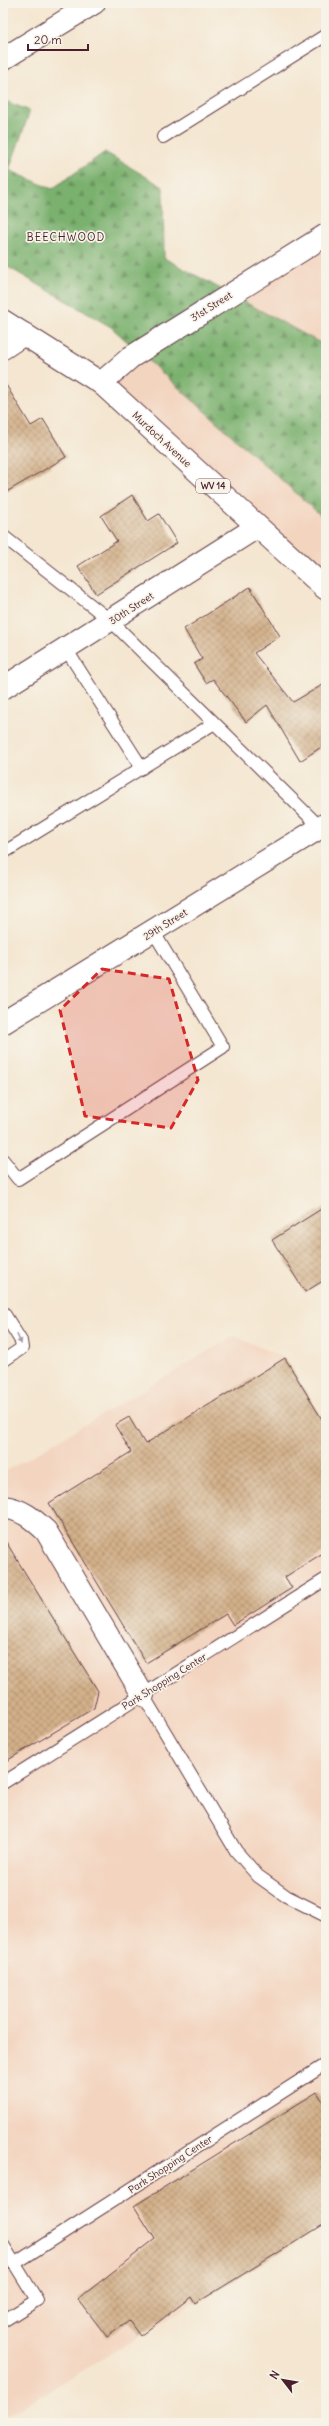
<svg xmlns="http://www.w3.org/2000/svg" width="329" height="2426" font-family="Delius,sans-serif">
<defs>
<pattern id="forest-firs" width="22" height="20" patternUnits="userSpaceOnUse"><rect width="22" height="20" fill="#7ab16e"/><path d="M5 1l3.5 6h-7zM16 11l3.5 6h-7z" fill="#668f5b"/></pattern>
<pattern id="building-cross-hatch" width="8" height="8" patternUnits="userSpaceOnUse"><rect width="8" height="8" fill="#d3b18a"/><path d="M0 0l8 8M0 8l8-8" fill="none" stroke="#ad8f71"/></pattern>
</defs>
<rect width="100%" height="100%" fill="#f7f3e8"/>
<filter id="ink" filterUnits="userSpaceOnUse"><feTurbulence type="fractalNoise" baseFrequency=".025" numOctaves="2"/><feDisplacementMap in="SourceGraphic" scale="8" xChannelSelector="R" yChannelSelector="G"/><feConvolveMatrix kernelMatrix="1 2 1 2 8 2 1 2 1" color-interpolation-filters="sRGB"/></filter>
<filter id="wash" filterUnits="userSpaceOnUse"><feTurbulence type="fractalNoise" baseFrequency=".012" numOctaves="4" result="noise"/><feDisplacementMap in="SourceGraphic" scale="16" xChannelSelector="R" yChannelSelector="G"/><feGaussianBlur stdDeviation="0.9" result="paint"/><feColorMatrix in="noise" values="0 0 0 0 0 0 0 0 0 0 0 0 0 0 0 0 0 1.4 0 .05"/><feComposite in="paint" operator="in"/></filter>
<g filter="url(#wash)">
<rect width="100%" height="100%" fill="#f4e6d0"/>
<g fill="#f3d4bf">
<polygon points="326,235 326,589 101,383"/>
<polygon points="234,1336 285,1358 326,1426 326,2223 3,2419 3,1473"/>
</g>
<polygon fill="url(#forest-firs)" stroke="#62684c" points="3,100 30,111 9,170 52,189 105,152 163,187 164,258 326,346 326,520 111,327 3,264"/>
<g id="blocks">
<g fill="url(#building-cross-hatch)">
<polygon points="3,380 31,426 43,419 66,457 3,494"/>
<polygon points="132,495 148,521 159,514 177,543 96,594 78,566 117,541 101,516"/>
<polygon points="250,587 280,636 254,653 293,702 326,683 326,744 300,761 267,705 246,722 213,679 206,683 194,664 202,659 184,629"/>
<polygon points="326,1206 326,1279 305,1292 272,1240"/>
<polygon points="285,1358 326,1426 326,1551 285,1577 292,1588 233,1625 226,1614 146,1663 49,1503 131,1452 115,1425 129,1417 145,1444"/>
<polygon points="3,1537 98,1691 94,1708 3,1763"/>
<polygon points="317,2092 326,2106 326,2223 195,2304 191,2297 140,2336 129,2321 107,2337 78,2299 155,2239 134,2206"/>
</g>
</g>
</g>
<g filter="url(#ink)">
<use href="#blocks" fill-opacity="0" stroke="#643d44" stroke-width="1"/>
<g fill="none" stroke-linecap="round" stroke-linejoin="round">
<defs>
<g id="service">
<polyline points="163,137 326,35"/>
<polyline points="3,536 111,621 324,831"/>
<polyline points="66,649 142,768"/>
<polyline points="3,853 213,724"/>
<polyline points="3,1160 18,1179 223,1047 153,931"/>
<polyline points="3,1312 21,1341 22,1348 3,1361"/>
<polyline points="143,1695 236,1851 258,1876 286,1896 326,1916"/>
<polyline points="3,1783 326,1579"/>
<polyline points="3,2245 37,2300 3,2321"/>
<polyline points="14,2264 326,2064"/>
</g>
<g id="minor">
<polyline points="3,59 94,3"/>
<polyline points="3,348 24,334"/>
<polyline points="3,688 257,527"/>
<polyline points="3,1023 326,824"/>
<path d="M3,1507C22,1509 33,1519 46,1531L143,1695"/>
</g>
<polyline id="tertiary" points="101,383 131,357 326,235"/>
<polyline id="primary" points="3,321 101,383 326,589"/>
</defs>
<use href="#service" stroke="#643d44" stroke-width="14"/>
<use href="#minor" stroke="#643d44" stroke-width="24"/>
<use href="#tertiary" stroke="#643d44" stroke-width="24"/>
<use href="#primary" stroke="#643d44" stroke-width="24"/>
<use href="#service" stroke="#fff" stroke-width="12"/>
<use href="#minor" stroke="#fff" stroke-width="22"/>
<use href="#tertiary" stroke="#fff" stroke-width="22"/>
<use href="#primary" stroke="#fff" stroke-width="22"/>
</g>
<defs><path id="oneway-solid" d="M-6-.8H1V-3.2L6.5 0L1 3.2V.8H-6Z"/></defs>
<use fill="#ae9aa0" href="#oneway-solid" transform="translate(19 1339) rotate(66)"/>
</g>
<path fill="#d62828" fill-opacity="0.2" stroke="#d62828" stroke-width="3" stroke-dasharray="8 5" stroke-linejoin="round" d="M102,969L169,979L198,1080L171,1128L85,1116L60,1010Z"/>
<g text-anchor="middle" stroke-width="3.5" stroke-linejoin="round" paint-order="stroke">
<rect fill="#f7f3e8" stroke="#7e5f64" stroke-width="1" x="196" y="479" width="34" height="14" rx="3"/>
<g font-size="9" font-weight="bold" fill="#4a1f2b">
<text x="213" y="489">WV 14</text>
</g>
<g font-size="10" fill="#4a1f2b" stroke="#f7f3e8">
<text transform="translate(211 306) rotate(-32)" y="4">31st Street</text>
<text transform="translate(162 439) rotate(43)" y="4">Murdoch Avenue</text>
<text transform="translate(131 608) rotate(-33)" y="4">30th Street</text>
<text transform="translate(165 924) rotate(-32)" y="4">29th Street</text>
<text transform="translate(164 1681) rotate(-32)" y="4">Park Shopping Center</text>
<text transform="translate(170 2164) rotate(-33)" y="4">Park Shopping Center</text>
</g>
<g font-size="11" letter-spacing="1" fill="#4a1f2b" stroke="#f7f3e8">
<text x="66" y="241">BEECHWOOD</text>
</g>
</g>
<rect width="329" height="2426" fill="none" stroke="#f7f3e8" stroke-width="16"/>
<g transform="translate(283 2380) rotate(301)" stroke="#f7f3e8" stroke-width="3" paint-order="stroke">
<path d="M0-3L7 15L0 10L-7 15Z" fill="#4a1f2b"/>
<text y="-6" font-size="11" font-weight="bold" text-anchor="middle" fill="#4a1f2b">N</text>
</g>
<path d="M28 44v6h60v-6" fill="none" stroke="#4a1f2b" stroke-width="2"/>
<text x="34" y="44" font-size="12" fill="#4a1f2b" stroke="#f7f3e8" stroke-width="3" paint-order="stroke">20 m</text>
</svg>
